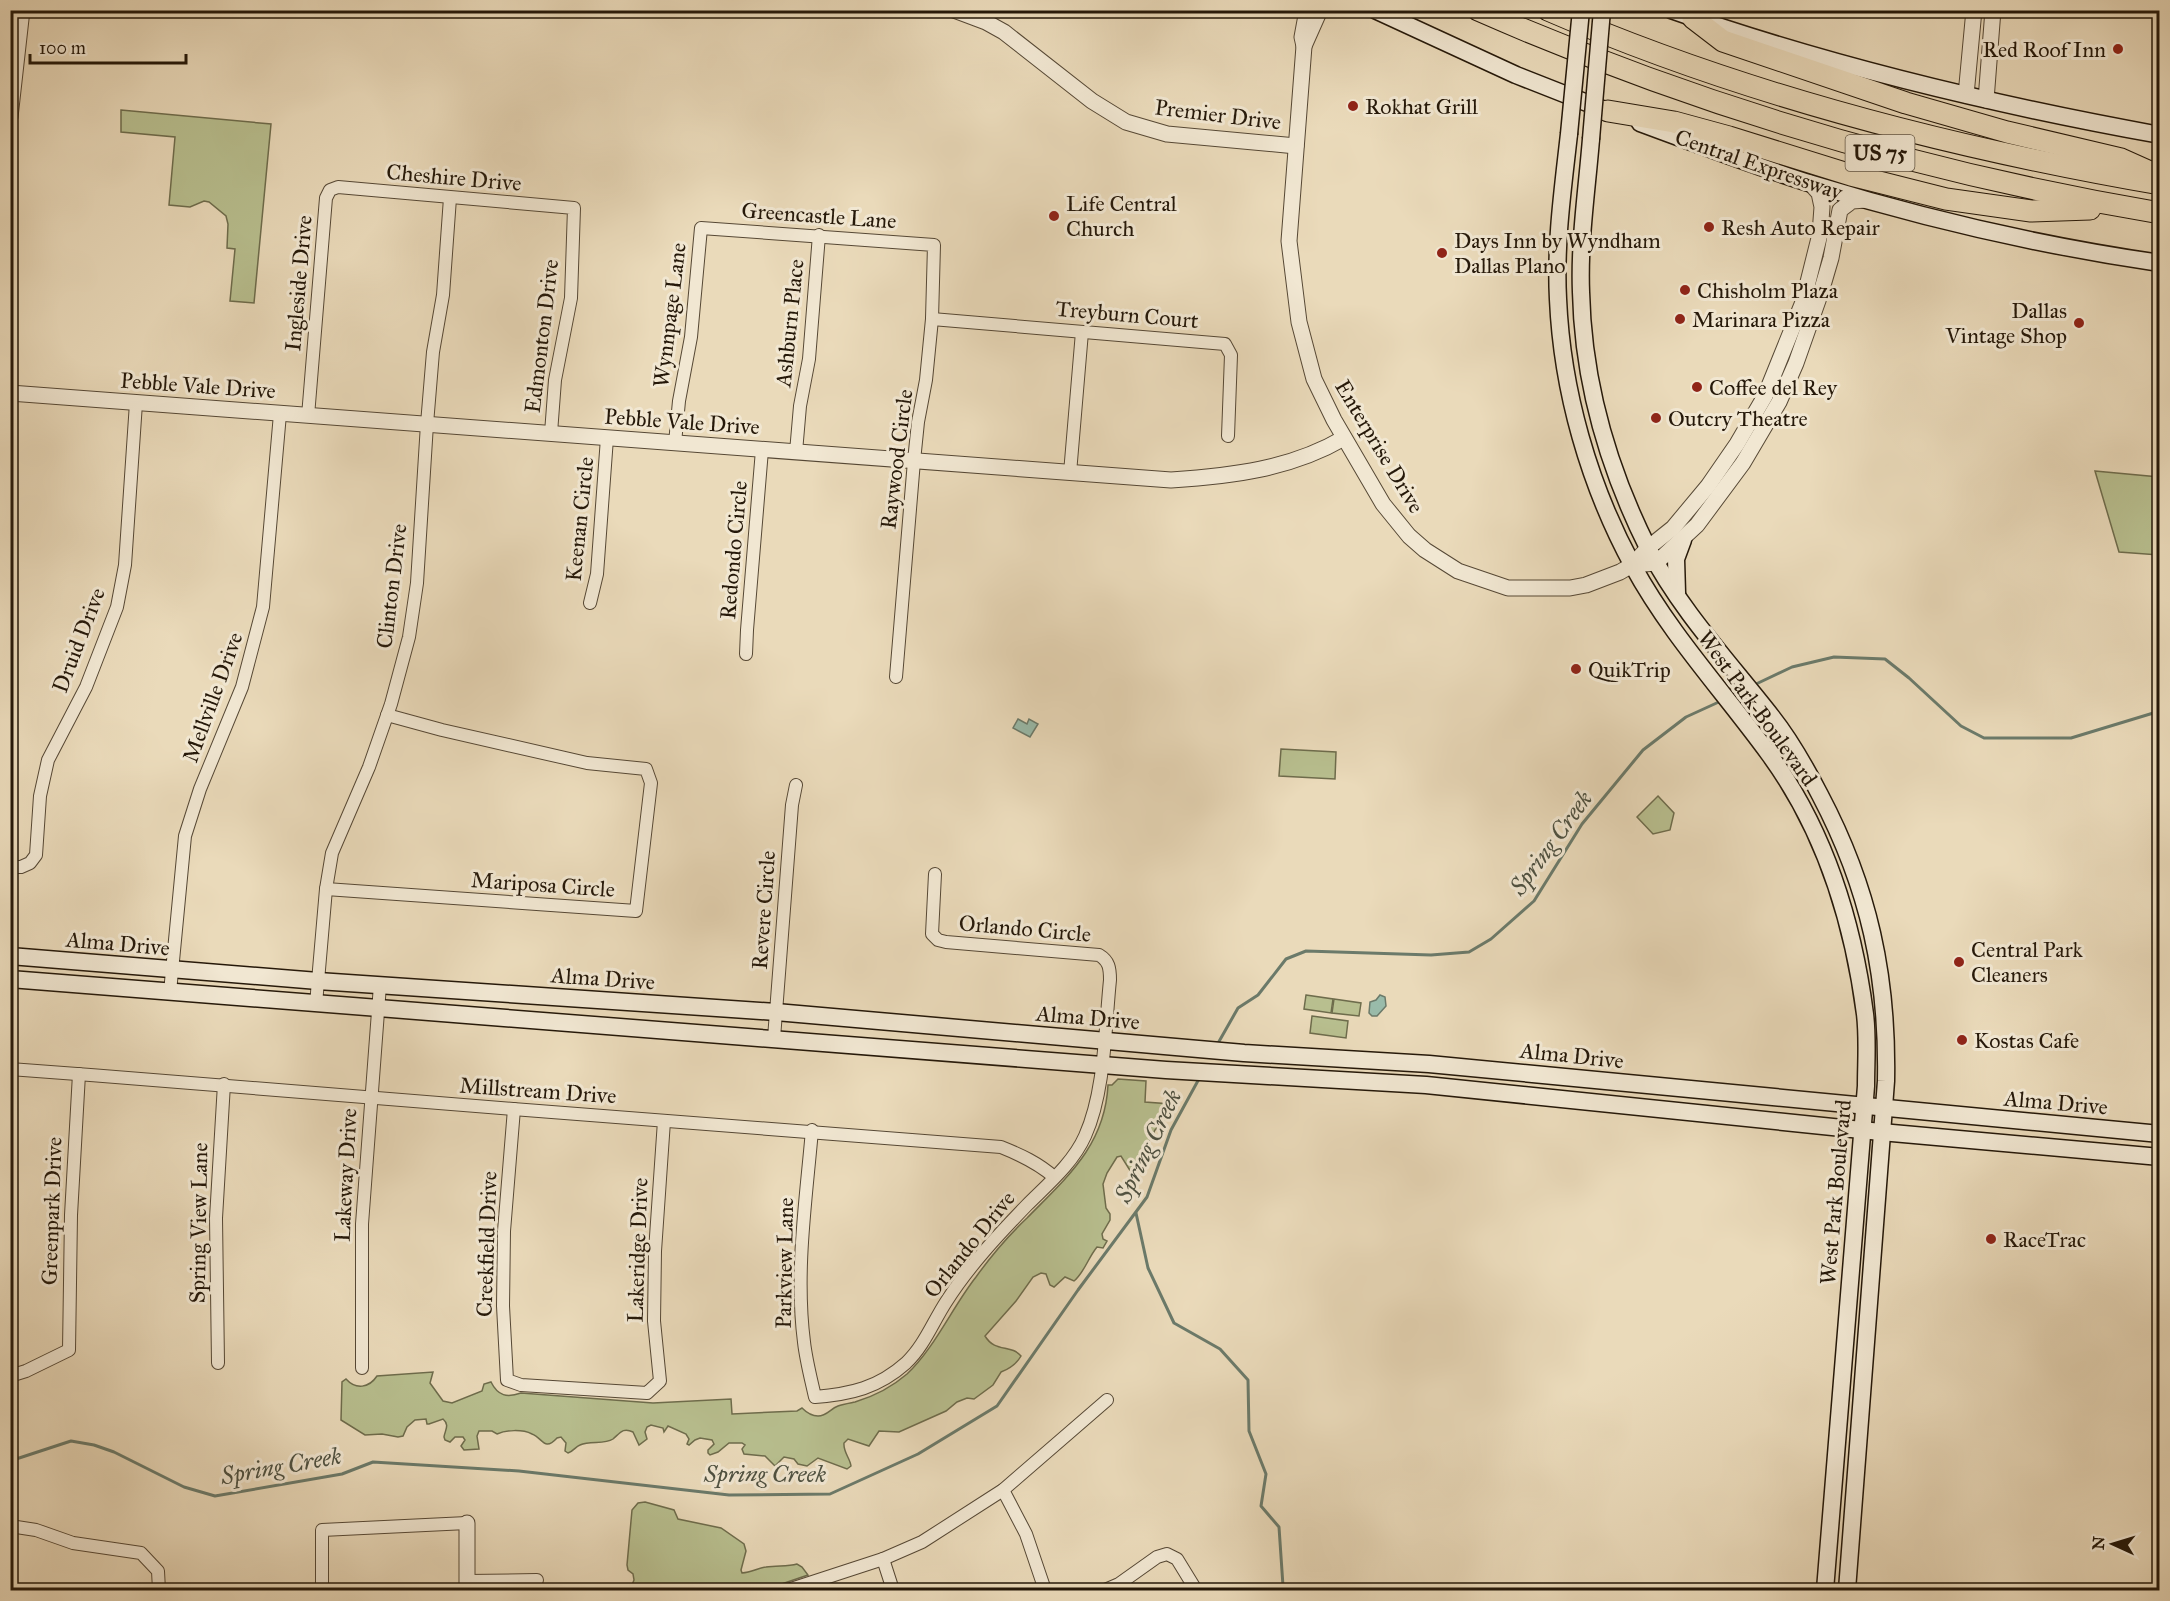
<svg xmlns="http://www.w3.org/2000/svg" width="2170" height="1601" font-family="'IM FELL Great Primer',serif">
<rect width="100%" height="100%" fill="#eadaba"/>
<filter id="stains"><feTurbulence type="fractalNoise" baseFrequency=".00333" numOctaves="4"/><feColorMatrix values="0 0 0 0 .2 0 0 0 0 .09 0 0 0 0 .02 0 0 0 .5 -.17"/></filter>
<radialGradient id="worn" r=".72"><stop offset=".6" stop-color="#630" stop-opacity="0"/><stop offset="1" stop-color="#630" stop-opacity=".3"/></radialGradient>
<g fill="#b8bf8f" stroke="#6e6c4c" stroke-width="1.5">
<polygon points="121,110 271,124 254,303 230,301 235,249 227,248 228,224 226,216 209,202 204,201 190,207 169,205 175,137 121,132"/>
<polygon points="2095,471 2159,477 2159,555 2119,552"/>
<polygon points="1281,749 1336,752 1335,779 1279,776"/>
<polygon points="1658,796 1674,813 1670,830 1653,834 1637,817"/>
<polygon points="1306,995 1333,999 1331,1013 1304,1009"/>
<polygon points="1334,999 1361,1003 1359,1016 1332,1013"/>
<polygon points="1312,1016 1348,1021 1346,1038 1310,1033"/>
<path d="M1118,1079L1146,1081L1145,1102L1171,1104L1165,1120L1155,1130L1148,1144L1138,1169L1131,1172L1121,1156L1117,1157L1107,1173L1103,1184L1106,1208L1110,1214V1220L1102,1234L1103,1239L1107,1241L1103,1248L1097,1247C1088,1258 1084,1273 1074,1281L1065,1277L1054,1287L1050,1285L1046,1274L1041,1273L1033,1277L1016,1301L985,1336C995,1353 1011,1344 1021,1356C1017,1363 1009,1369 1001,1372L993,1385L974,1399L967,1398L957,1402L946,1411L899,1432L879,1431L869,1446L848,1439L844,1443C843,1452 850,1458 851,1466L847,1469L818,1458L807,1466L798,1464L794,1459L784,1457L775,1466L765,1456L744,1454L742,1449L745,1445L742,1443H729L718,1452L710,1455L708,1453V1450L714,1444L712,1440L700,1438L695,1440L689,1445L687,1444L689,1439L686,1434L668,1426L664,1432L663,1428L651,1425L647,1427L645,1432L647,1439L639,1445L633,1432C623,1427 620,1433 613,1439C604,1445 590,1440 580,1445C575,1447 574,1451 568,1453L565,1451L566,1443L561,1437L557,1438C544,1452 543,1438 532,1434C522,1429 506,1430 497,1434L492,1431H479L477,1436L479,1449L464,1450L461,1446L465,1440L463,1437H455L450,1442L445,1440L444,1437C445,1430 450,1425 443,1419L429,1424H427L426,1419L415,1420L407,1427L403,1436L398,1437L382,1434L365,1435L341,1420L342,1382L346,1379C356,1390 369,1388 377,1376L433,1372L430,1383L443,1401L452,1403L482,1391L484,1384L491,1382C498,1396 507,1398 521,1393L653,1403L731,1399L732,1414L797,1411L802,1408C807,1413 812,1416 818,1416C827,1416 830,1409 838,1406C843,1404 850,1403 855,1402C875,1396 892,1387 907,1374C934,1349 953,1306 976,1277C991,1256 1008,1236 1027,1218C1066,1178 1105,1146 1108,1085H1112Z"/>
<path d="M645,1502L674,1510L678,1519L721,1528L744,1544L746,1551L741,1570L742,1573C752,1572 758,1568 766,1567C777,1565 787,1567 797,1564L802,1567L808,1575L764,1590H630L634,1580L633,1574L628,1570L627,1565L632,1510L638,1503Z"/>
</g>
<g fill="#9ba" stroke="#6b7a6a" stroke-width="1.5">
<polygon points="1018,719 1027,724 1029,719 1038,724 1030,737 1013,728"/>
<polygon points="1380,995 1385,997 1386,1006 1377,1016 1372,1016 1369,1013 1370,1002 1376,1000"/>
</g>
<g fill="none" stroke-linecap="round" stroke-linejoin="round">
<g stroke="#6b7a6a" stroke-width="3">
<polyline points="1754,685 1792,667 1834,657 1885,659 1909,678 1961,726 1984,738 2071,738 2160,711"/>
<polyline points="1217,1045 1238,1008 1258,995 1286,959 1306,951 1431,955 1469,952 1491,939 1534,901 1582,824 1643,750 1686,717 1721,701"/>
<polyline points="1136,1213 1148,1268 1174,1323 1220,1349 1248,1380 1249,1431 1266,1474 1261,1506 1279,1527 1283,1586 1286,1590"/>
<polyline points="10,1461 71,1441 94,1445 114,1452 184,1487 215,1496 342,1474 373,1462 519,1471 729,1495 830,1494 918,1454 997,1406 1078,1290 1147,1197 1171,1130 1200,1077"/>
</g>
<defs>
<g id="minor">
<polyline points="932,319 1225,344 1231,355 1228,436"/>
<polyline points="308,416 326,198 330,190 338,187 574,208 571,298 555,380 551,433"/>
<polyline points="675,443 679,401 691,337 701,228 934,245 932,319 926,380 918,422 914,461 896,677"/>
<polyline points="796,452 800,406 809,359 819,235"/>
<polyline points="1070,473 1082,332"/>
<polyline points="590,603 597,574 607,438"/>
<polyline points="746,654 747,630 762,450"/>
<polyline points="10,867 21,867 30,863 36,855 40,796 48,760 86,687 117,607 125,565 136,403"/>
<polyline points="326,889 636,911 651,783 646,769 587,763 442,730 387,715"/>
<polyline points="170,992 185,836 200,789 242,687 263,607 280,414"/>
<polyline points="316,1004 326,889 332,853 369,767 391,704 409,637 417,583 427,424 433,352 443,295 450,198"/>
<polyline points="774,1038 792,805 796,785"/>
<path d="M10,1069C178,1081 346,1096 513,1109C676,1122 839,1133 1001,1147C1021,1155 1038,1163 1054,1177"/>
<polyline points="514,1109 504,1231 503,1306 507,1380 521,1385 647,1393 660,1381 654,1321 655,1251 664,1121"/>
<path d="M812,1130C806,1200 795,1272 804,1342C806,1360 811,1379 815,1397C851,1394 878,1388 906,1363C924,1346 933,1322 946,1302C968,1267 998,1235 1027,1205C1048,1184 1073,1163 1085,1136C1105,1092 1105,1028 1110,980C1110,968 1109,961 1099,955L946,942L938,940L932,934L935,874"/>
<polyline points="218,1363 216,1218 224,1084"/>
<polyline points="362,1368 362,1224 380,985"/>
<polyline points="10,1376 26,1371 69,1350 71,1215 79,1074"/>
<polyline points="1003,1490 1026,1534 1045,1590"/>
<polyline points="10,1526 36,1530 73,1543 141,1553 158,1571 159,1590"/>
<polyline points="883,1559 893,1590"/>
<polyline points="467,1581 537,1580"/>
<polyline points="322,1590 322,1530 467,1523"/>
<polyline points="788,1590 883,1559 922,1542 1003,1490 1107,1400"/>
<polyline points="1105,1590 1119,1584 1157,1557 1167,1554 1177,1559 1196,1590"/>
</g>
<g id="tertiary">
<polyline points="954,10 986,22 1004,32 1092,101 1126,122 1167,134 1296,146"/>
<polyline points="1307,10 1302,37 1304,46 1289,241 1299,322 1314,379 1334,420 1383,504 1409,536 1425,550 1458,571 1508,588 1570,588 1586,585 1620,572 1632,565 1648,548 1673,528 1708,486 1737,444 1765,396 1803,302 1820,234 1822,207 1819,193 1810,183"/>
<polyline points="1304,46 1320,10"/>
<polyline points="1966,95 1974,10"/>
<polyline points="1986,100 1993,10"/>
<polyline points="10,117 22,10"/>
<path d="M10,393L1171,480C1232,476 1291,469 1344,438"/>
<polyline points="1644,564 1656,563 1697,525 1743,463 1779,402 1796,363 1821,292 1831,258 1840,210 1852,201 1866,200"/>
<polyline points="467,1523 467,1590"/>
</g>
<g id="secondary">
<polyline points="1375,10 1516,75 1605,110"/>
<path d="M1671,10C1830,66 1994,105 2160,135"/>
<path d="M1640,123C1697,144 1754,166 1812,184C1926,219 2042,246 2160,263"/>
<path d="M1569,134C1563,188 1555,243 1558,299C1562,391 1589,485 1633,566C1670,634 1723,691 1769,754C1824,829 1853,922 1865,1014C1868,1038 1866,1062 1866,1086L1825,1590"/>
<path d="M1591,139C1587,189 1579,241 1581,292C1583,381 1608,468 1648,548C1680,610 1729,662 1772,717C1791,741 1806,768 1820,795C1869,888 1888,976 1886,1081L1847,1590"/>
<polyline points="1677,593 1676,559 1683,540"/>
<polyline points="10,956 318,981 776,1012 1244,1053 1429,1064 2160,1134"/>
<polyline points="10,979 1166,1070 1426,1085 1881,1132 2160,1157"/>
</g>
<g id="motorway">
<path d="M1478,10C1697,106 1924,173 2160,213"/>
<path d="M1548,10C1744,95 1951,148 2160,184"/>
<polyline points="1693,18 1723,41 1906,103 2007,132 2121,159 2159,176"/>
<polyline points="1608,111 1674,122 1729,137 1851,175 1946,199 2031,211 2090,209"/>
</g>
</defs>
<use href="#minor" stroke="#564835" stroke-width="14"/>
<use href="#tertiary" stroke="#564835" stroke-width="17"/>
<use href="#secondary" stroke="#251809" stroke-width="19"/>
<use href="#motorway" stroke="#251809" stroke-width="23"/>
<use href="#minor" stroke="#f1e7d2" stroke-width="12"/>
<use href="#tertiary" stroke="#f1e7d2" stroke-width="15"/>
<use href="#secondary" stroke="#f1e7d2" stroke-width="16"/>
<use href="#motorway" stroke="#eadaba" stroke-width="21"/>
<defs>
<g id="secondary-bridge">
<polyline points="1569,134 1581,10"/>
<polyline points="1591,139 1602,10"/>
</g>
</defs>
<use href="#secondary-bridge" stroke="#251809" stroke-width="19" stroke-linecap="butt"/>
<use href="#secondary-bridge" stroke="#f1e7d2" stroke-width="16"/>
</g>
<g fill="#8f2418" stroke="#f1e7d2" stroke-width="2">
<circle cx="2118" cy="49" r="6"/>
<circle cx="1353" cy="106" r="6"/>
<circle cx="1054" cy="216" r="6"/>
<circle cx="1709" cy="227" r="6"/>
<circle cx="1442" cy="253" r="6"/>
<circle cx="1685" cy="290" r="6"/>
<circle cx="1680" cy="319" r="6"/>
<circle cx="2079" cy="323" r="6"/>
<circle cx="1697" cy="387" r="6"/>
<circle cx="1656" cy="418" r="6"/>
<circle cx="1576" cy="669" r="6"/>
<circle cx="1959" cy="962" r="6"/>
<circle cx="1962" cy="1040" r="6"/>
<circle cx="1991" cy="1239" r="6"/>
</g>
<g text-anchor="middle" stroke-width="6" stroke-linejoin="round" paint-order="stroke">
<rect fill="#f1e7d2" stroke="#625645" stroke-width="1.5" x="1845.5" y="135" width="69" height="36" rx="4.5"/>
<g font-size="21" font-weight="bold" fill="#251809">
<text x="1880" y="160">US 75</text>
</g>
<g font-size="22" fill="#251809" stroke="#f1e7d2" text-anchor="start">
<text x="2106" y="57" text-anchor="end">Red Roof Inn</text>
<text x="1365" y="114">Rokhat Grill</text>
<text x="1066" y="211">Life Central<tspan x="1066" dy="25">Church</tspan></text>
<text x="1721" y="235">Resh Auto Repair</text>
<text x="1454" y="248">Days Inn by Wyndham<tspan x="1454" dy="25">Dallas Plano</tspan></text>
<text x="1697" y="298">Chisholm Plaza</text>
<text x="2067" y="318" text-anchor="end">Dallas<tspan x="2067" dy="25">Vintage Shop</tspan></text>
<text x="1692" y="327">Marinara Pizza</text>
<text x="1709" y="395">Coffee del Rey</text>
<text x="1668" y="426">Outcry Theatre</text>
<text x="1588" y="677">QuikTrip</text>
<text x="1971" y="957">Central Park<tspan x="1971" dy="25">Cleaners</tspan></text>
<text x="1974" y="1048">Kostas Cafe</text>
<text x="2003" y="1247">RaceTrac</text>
</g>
<g font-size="22" fill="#251809" stroke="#f1e7d2">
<text transform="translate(1218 114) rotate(7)" y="8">Premier Drive</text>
<text transform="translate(1759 164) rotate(19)" y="8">Central Expressway</text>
<text transform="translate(454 177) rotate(5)" y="8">Cheshire Drive</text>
<text transform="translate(819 215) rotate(4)" y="8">Greencastle Lane</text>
<text transform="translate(298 283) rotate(-85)" y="8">Ingleside Drive</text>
<text transform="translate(1127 314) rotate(5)" y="8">Treyburn Court</text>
<text transform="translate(669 315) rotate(-83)" y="8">Wynnpage Lane</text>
<text transform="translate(789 323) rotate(-84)" y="8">Ashburn Place</text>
<text transform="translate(541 336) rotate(-83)" y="8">Edmonton Drive</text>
<text transform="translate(198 385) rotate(4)" y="8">Pebble Vale Drive</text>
<text transform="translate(682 421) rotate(4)" y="8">Pebble Vale Drive</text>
<text transform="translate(1380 446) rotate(59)" y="8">Enterprise Drive</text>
<text transform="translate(896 459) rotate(-83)" y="8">Raywood Circle</text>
<text transform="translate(579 519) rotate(-84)" y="8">Keenan Circle</text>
<text transform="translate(733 550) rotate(-85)" y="8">Redondo Circle</text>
<text transform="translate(391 586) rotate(-83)" y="8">Clinton Drive</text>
<text transform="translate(78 640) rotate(-69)" y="8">Druid Drive</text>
<text transform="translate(212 697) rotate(-70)" y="8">Mellville Drive</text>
<text transform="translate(1758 708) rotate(54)" y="8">West Park Boulevard</text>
<text transform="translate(543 884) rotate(4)" y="8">Mariposa Circle</text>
<text transform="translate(763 910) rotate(-86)" y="8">Revere Circle</text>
<text transform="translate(1025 928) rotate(5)" y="8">Orlando Circle</text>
<text transform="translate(118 943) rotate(5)" y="8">Alma Drive</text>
<text transform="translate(603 978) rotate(4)" y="8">Alma Drive</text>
<text transform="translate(1088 1017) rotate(5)" y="8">Alma Drive</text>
<text transform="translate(1572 1055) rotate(6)" y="8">Alma Drive</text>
<text transform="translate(538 1090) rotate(4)" y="8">Millstream Drive</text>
<text transform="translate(2056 1102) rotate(5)" y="8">Alma Drive</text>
<text transform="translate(345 1175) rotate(-87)" y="8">Lakeway Drive</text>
<text transform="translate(1835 1192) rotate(-85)" y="8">West Park Boulevard</text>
<text transform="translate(51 1211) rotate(-88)" y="8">Greenpark Drive</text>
<text transform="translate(198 1223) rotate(-89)" y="8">Spring View Lane</text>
<text transform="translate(486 1244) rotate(-88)" y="8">Creekfield Drive</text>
<text transform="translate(969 1244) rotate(-51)" y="8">Orlando Drive</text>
<text transform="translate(637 1250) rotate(-88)" y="8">Lakeridge Drive</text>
<text transform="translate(784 1263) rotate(-89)" y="8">Parkview Lane</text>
</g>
<g font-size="24" font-style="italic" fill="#4e5141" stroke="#f1e7d2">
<text transform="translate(1551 843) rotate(-54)" y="8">Spring Creek</text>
<text transform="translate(1148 1146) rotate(-64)" y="8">Spring Creek</text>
<text transform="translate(281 1466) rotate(-10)" y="8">Spring Creek</text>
<text x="765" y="1482">Spring Creek</text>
</g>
</g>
<rect width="2170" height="1601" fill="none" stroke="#eadaba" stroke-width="36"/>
<rect x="12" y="12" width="2146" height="1577" fill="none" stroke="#251809" stroke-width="3"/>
<rect x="18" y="18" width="2134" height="1565" fill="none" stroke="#251809" stroke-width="1.5"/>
<g transform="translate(2113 1544) rotate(274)" stroke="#f1e7d2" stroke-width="4.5" paint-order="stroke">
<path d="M0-4.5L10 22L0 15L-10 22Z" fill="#251809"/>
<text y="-9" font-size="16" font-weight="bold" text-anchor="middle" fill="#251809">N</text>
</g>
<path d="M30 54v9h156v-9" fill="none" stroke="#251809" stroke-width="3"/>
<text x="39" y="54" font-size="18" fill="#251809" stroke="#f1e7d2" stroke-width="4.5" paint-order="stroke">100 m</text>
<rect width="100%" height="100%" filter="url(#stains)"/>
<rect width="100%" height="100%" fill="url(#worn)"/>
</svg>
